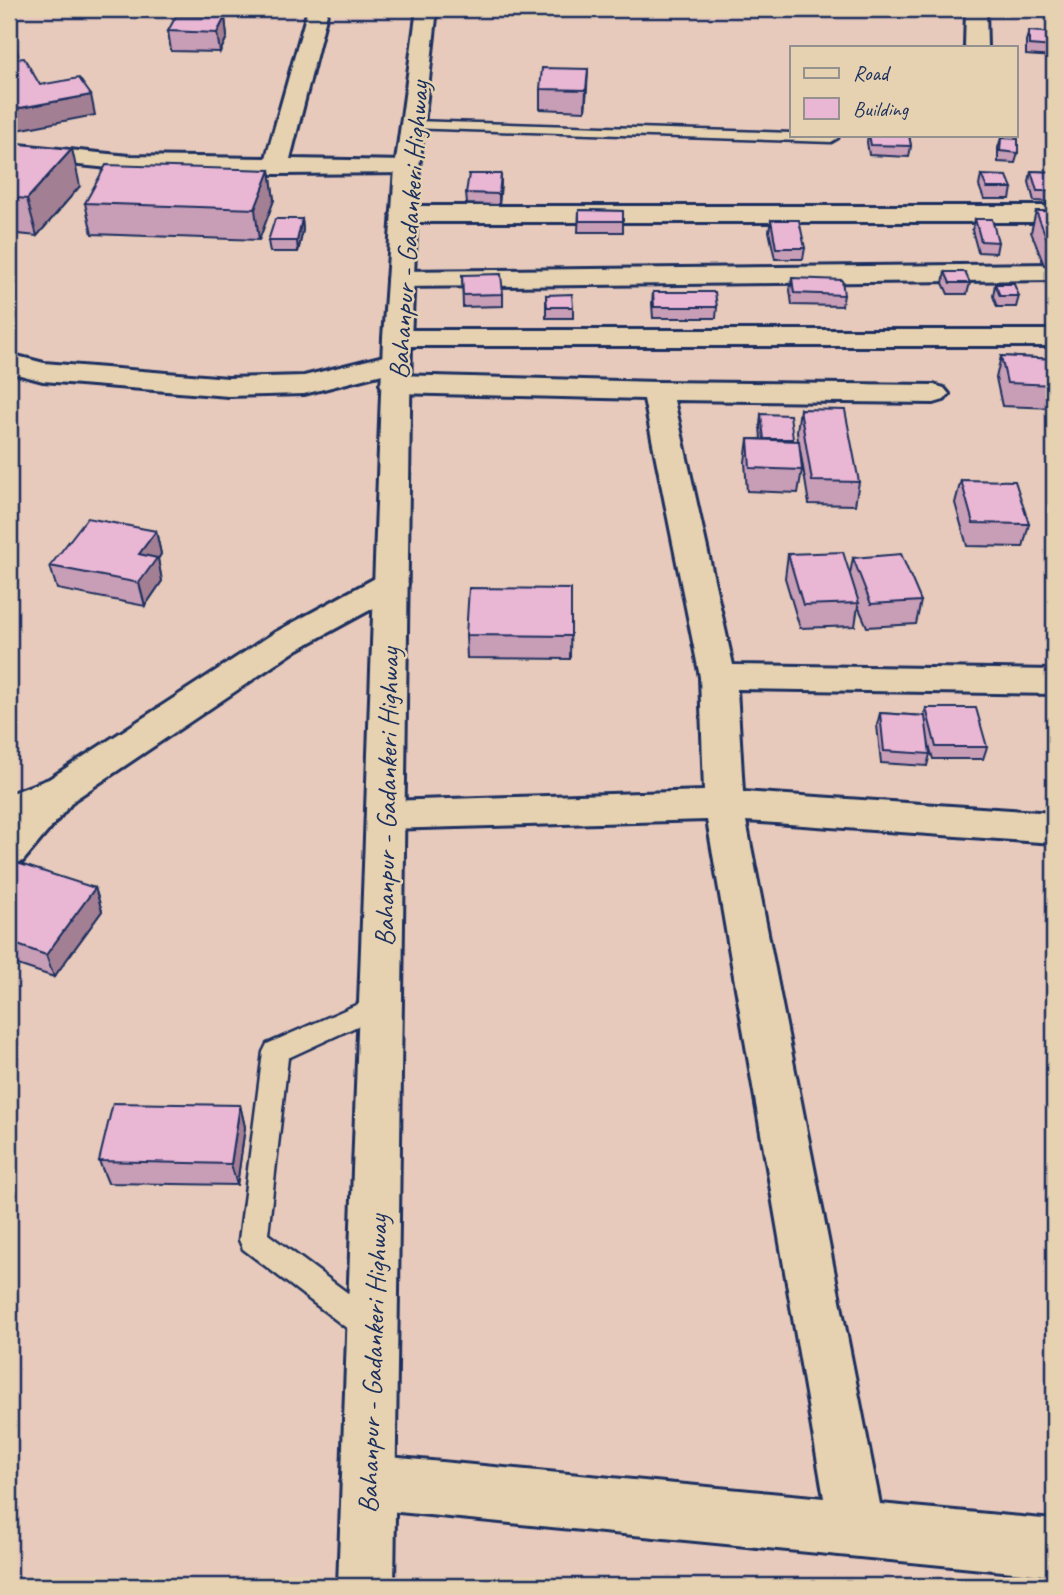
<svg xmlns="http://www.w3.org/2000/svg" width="1063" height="1595" font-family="Caveat,sans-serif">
<rect width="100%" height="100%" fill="#e7cabb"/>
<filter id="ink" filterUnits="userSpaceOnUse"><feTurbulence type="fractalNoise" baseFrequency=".0143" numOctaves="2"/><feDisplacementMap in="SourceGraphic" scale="14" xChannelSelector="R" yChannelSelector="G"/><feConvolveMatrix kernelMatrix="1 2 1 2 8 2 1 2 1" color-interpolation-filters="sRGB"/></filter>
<g filter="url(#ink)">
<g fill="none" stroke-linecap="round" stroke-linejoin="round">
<defs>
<g id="lane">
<polygon points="413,121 792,133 792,135 835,135 838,138 831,142 408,128 406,125"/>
<polygon points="381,994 390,997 394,1004 390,1011 288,1058 268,1234 383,1319 387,1329 383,1339 372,1343 361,1339 243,1249 239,1240 263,1052 267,1044"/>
</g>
<g id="street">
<polygon points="308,9 328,9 290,159 407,161 416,163 419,168 416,173 276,174 129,170 9,158 9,144 129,156 266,158"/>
<polygon points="966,9 986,9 987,47 965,47"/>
<polygon points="404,206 1054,206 1054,222 404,222 395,219 391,214 395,209"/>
<polygon points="1054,264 1054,280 400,287 391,285 387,279 391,273 400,271"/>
<polygon points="397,330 1054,330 1054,346 397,346 387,344 383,338 387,332"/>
<polygon points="396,353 406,356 410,362 406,368 304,394 228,396 43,381 9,372 9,354 44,363 228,378 304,376"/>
<polygon points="395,375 657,382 934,385 944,388 949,394 944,400 934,403 674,400 733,665 1054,670 1054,694 737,689 743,792 1054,813 1054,843 746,821 880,1504 1054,1520 1054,1576 368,1509 349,1501 341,1482 349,1463 368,1455 824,1498 707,820 387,829 373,825 368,815 373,805 387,801 704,791 700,677 644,399 395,393 385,390 380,384 385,378"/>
<polygon points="391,573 403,576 408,584 403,592 298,649 74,800 23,861 9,865 9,794 49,779 274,633 379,576"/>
</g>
<polygon id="highway" points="417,9 437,9 419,168 411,338 394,1586 338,1586 383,338 395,168"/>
</defs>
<use href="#lane" stroke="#1b2f5e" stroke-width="5"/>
<use href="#street" stroke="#1b2f5e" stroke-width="6"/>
<use href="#highway" stroke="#1b2f5e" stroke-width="6"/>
<use href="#lane" fill="#e6d2b0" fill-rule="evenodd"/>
<use href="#street" fill="#e6d2b0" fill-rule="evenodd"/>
<use href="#highway" fill="#e6d2b0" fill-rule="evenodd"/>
</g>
<g fill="#c89db6" stroke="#1b2f5e" stroke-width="2">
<polygon points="225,17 227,37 220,52 171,51 168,31"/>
<polygon points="1029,31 1054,33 1054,57 1026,55 1026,41"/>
<polygon points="588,69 585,111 540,109 540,89"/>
<polygon points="868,135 909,135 911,146 909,157 869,155 867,142"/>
<polygon points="1001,138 1018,153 1015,163 998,162 998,148"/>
<polygon points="9,143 80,186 37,236 9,233"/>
<polygon points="270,170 274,200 259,240 92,234 85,203"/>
<polygon points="1031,171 1054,172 1054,202 1034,201 1029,182"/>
<polygon points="501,174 499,205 467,204 466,193"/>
<polygon points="981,175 1012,188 1010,199 984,199 979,186"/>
<polygon points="579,210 623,211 623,232 578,232"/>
<polygon points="1036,211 1054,211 1054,266 1044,265 1031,232"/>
<polygon points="302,219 303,230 298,252 270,252 268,241"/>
<polygon points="975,219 998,242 996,253 978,252 972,230"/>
<polygon points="771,220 805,248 803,259 775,259 769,231"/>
<polygon points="945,272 970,283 967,294 948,294 943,283"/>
<polygon points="462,275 503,294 503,306 463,307"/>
<polygon points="792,278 844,295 842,306 792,305 790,290"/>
<polygon points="995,284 1019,296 1016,307 997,307 993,296"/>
<polygon points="653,292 717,307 716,318 653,318 652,304"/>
<polygon points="546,295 573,307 573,318 546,318"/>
<polygon points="1001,356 1054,359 1054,408 1002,406 996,378"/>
<polygon points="800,409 859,482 855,505 809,504 800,449 802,470 798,493 747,491 745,462 748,439 761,439 760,426 761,414 793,439 793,441 798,441 797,431"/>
<polygon points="961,480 1029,524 1023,547 967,546 955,503"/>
<polygon points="156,531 161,554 158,559 162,581 145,606 57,589 50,566"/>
<polygon points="788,554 850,574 853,558 921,601 916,624 867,627 858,606 855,626 800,628 785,578"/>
<polygon points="571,589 570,659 467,658 466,635"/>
<polygon points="926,708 987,747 983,759 933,759 928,742 930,754 927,766 881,763 877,725 880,713 924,716"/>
<polygon points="9,873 95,888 102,911 54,977 9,962"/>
<polygon points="240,1105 245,1127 237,1185 108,1183 99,1161"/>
</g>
<g fill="#a37f94" stroke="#1b2f5e" stroke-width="2">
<polygon points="225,17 227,37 220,52 217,33"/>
<polygon points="13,36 18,55 9,57 9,37"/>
<polygon points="588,69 587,88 585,111 586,90"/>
<polygon points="91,95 95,115 12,131 9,116 9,110"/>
<polygon points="72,149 80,186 37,236 27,199"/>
<polygon points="270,170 274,200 259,240 255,209"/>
<polygon points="501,174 501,185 499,205 499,194"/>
<polygon points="302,219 303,230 298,252 297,241"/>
<polygon points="156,531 161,554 158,559 162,581 145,606 139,583 139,554"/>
<polygon points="95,888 102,911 54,977 46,955"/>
<polygon points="240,1105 245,1127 237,1185 231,1164"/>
</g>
<g fill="#e9b6d4" stroke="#1b2f5e" stroke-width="2">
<polygon points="176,16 225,17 217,33 168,31"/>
<polygon points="9,25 13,36 9,37"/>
<polygon points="1029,31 1054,33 1054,47 1029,45"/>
<polygon points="24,58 40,85 79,78 91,95 9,110 9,60"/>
<polygon points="542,68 588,69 586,90 540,89"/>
<polygon points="869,135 909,135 911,146 871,145"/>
<polygon points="1001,138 1018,139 1018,153 1000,151"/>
<polygon points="9,143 72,149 27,199 9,197"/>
<polygon points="106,165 270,170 255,209 85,203"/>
<polygon points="1031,171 1054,172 1054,191 1037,191"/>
<polygon points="469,174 501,174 499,194 466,193"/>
<polygon points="981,175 1007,176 1012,188 987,188"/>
<polygon points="579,210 623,211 623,221 579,221"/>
<polygon points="1036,211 1054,211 1054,244 1049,244"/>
<polygon points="275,219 302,219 297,241 268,241"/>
<polygon points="975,219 992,219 998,242 981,241"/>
<polygon points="771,220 799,220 805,248 776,248"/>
<polygon points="945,272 965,272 970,283 950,283"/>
<polygon points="501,274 503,294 463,295 462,275"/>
<polygon points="792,278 842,280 844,295 794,293"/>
<polygon points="995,284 1014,284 1019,296 1000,296"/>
<polygon points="653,292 715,292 717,307 654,307"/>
<polygon points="572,294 573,307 547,307 546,295"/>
<polygon points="1001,356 1054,359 1054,385 1007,383"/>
<polygon points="800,409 845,410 859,482 812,481"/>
<polygon points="761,414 790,415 793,439 764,439"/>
<polygon points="748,439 799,441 802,470 750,468"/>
<polygon points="961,480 1015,481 1029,524 973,523"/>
<polygon points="87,518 156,531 139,554 157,558 139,583 50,566"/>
<polygon points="843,552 859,603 803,605 788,554"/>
<polygon points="901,554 921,601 871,604 853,558"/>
<polygon points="469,588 571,589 571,636 466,635"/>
<polygon points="926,708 976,708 987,747 936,747"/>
<polygon points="880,713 925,716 930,754 884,751"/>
<polygon points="17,863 95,888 46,955 9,942 9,873"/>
<polygon points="113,1103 240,1105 231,1164 99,1161"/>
</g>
</g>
<g text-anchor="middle" stroke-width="5" stroke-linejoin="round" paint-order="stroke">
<g font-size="28" fill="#1b2f5e" stroke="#e6d2b0">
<text transform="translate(408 230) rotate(-86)" y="10">Bahanpur - Gadankeri Highway</text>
<text transform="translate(386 797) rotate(-89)" y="10">Bahanpur - Gadankeri Highway</text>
<text transform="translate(372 1364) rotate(-88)" y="10">Bahanpur - Gadankeri Highway</text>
</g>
</g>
<rect width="1063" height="1595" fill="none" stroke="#e6d2b0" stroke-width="35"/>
<rect x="18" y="18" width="1028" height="1560" fill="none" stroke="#1b2f5e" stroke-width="2.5" filter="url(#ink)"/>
<rect x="790" y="46" width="228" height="91" fill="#e6d2b0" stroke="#95918f" stroke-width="2"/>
<rect x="804" y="68" width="35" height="10" fill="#e6d2b0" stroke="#95918f" stroke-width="2"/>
<text x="853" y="80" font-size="21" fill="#1b2f5e">Road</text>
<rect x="804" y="98" width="35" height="21" fill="#e9b6d4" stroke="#95918f" stroke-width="2"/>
<text x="853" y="116" font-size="21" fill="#1b2f5e">Building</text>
</svg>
